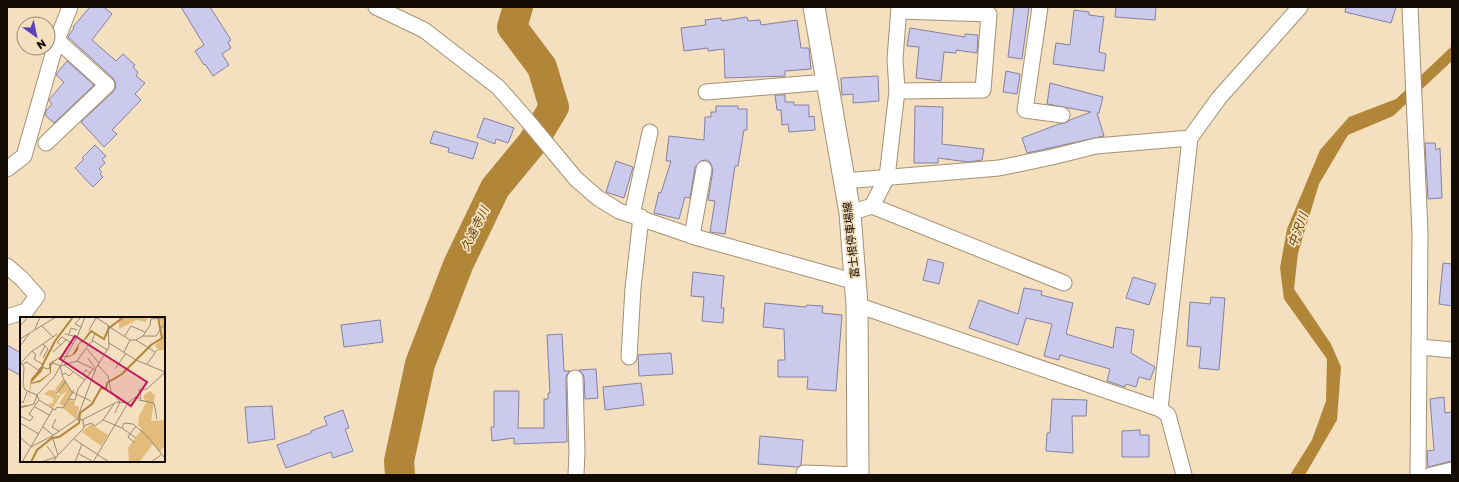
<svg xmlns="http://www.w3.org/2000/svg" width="1459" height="482" font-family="'Golos Text','Noto Sans JP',sans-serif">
<rect width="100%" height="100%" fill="#f4dfbf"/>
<polygon fill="#b18638" points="1452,46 1452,61 1393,116 1348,135 1319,184 1298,253 1294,289 1331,344 1341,367 1337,420 1305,475 1290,475 1312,440 1326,401 1327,359 1284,299 1280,268 1287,229 1320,150 1349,117 1396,99"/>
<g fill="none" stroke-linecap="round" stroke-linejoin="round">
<polyline stroke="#b18638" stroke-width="30" points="400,475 399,461 420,364 458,265 495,188 533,142 554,107 542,67 512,27 518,7"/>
</g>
<g fill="#cbc9ec" stroke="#8481a1">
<polygon points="90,7 104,7 112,14 92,40 116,61 123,54 135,65 133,67 138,72 136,76 145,83 135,94 141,100 112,130 117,134 104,147 81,122 113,92 116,87 115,82 113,78 68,37 74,28 73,27"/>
<polygon points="181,7 210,7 231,40 228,42 231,48 222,54 229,65 213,76 205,64 204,65 195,51 204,45"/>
<polygon points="1014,7 1029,7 1022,59 1008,57"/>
<polygon points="1116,7 1156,7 1155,20 1115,17"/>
<polygon points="1346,7 1396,7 1391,23 1345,12"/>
<polygon points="1074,10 1089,12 1089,15 1104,17 1099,52 1106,54 1104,71 1053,64 1056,43 1070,45"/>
<polygon points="747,17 748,21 760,20 761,25 797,20 801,48 809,48 811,69 785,71 785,76 725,78 724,49 708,51 708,48 684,51 681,28 706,25 705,20 721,18 722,21"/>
<polygon points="910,28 965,37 965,34 978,35 977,53 956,50 956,53 944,52 941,81 916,78 919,47 907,46"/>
<polygon points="67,61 94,85 54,123 45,115 46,111 52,104 49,101 49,100 64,82 56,75 57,73"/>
<polygon points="1006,71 1020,74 1017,94 1003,92"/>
<polygon points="878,76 879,101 853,103 853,94 842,95 841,78"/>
<polygon points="1050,83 1103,97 1099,113 1097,113 1104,136 1027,153 1022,138 1059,124 1065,123 1070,120 1091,112 1047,104"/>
<polygon points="775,95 785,95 785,102 794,102 794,105 809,105 809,117 814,116 815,130 789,132 788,124 782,125 781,110 777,110"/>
<polygon points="716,106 738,106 738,109 747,109 747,130 744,130 738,166 735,166 725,234 710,232 715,201 708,200 713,170 710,162 706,160 701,161 695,167 690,198 685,197 679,219 654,213 659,192 661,193 671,161 666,161 669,136 704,140 705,117 711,117 711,112 716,112"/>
<polygon points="915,106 943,107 942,144 984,149 982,160 968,162 938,158 938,163 914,163"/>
<polygon points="484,118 514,128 508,143 496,139 495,144 477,137"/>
<polygon points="434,131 478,143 473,159 448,152 449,148 430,143"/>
<polygon points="1425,143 1435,143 1436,150 1440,148 1442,198 1428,199"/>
<polygon points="95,145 106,156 102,159 105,163 99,169 102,172 100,174 103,177 93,187 75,168 84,159 82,158"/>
<polygon points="616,161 633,167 624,198 606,192"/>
<polygon points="928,259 944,263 939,284 923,280"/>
<polygon points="1443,263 1452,264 1452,306 1439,304"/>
<polygon points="693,272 724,276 721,308 724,308 723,323 702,321 704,297 691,296"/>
<polygon points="1133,277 1156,284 1149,305 1126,298"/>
<polygon points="1024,288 1042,291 1041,295 1073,303 1066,334 1113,348 1116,327 1134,330 1131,353 1155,367 1150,380 1139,377 1136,387 1126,384 1125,387 1107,381 1110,369 1060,355 1059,360 1044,356 1052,324 1026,318 1018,345 969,328 979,300 1018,314"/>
<polygon points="1211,297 1225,298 1219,370 1199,368 1201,347 1187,346 1190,302 1210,304"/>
<polygon points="765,303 806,307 807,305 823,306 822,313 842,315 836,391 807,389 808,377 778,377 778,360 785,360 784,329 763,327"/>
<polygon points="380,320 383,342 344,347 341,325"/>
<polygon points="562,334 564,371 570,371 567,374 566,378 567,442 514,444 514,438 492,441 491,427 494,427 494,391 519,391 518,428 544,428 544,399 548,399 548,393 550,393 547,335"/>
<polygon points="7,345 21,353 21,376 7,368"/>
<polygon points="671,353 673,374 639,376 638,355"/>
<polygon points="596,369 598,398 585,399 584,377 582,373 579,370"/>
<polygon points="641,383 644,405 605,410 603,387"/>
<polygon points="1444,397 1445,413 1452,412 1452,461 1428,467 1427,451 1434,450 1430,399"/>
<polygon points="1052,399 1087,400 1086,416 1072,416 1073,453 1046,451 1047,433 1050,433"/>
<polygon points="272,406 275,439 248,443 245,407"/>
<polygon points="343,410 349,428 345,429 353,451 333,458 331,452 286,468 277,445 311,433 311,431 327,425 324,417"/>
<polygon points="1140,430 1140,435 1149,435 1149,457 1122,457 1122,431"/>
<polygon points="760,436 803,440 801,465 798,467 758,464"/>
</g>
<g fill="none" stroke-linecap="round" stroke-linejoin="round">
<defs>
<g id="minor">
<polyline points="376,7 424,30 498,87 527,120 576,179 598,198 619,211 695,237 856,282"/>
<polyline points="1040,7 1025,110 1062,115"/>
<polyline points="1410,7 1420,232 1418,475"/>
<polyline points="897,91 983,90 989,14 899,11"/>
<polyline points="706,92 827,82"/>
<polyline points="46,143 107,85 57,40"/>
<polyline points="7,169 24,156 57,40 70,7"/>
<polyline points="844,181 999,168 1052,157 1096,146 1190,138 1219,98 1300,7"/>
<polyline points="872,206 1064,283"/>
<polyline points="850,213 872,206 887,177 897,91 895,59 899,7"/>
<polyline points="632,215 650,132"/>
<polyline points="692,236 704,169"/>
<polyline points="7,266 22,279 37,296 26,311 7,317"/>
<polyline points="857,305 1160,409"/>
<polyline points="1420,347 1452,350"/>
<polyline points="629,357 633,288 641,217"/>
<polyline points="575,378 577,452 576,475"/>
<polyline points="804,473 858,475"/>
<polyline points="1184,475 1168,415 1160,409 1190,138"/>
<polyline points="1431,475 1452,470"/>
</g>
<polyline id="secondary" points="814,7 850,213 857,305 858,475"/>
</defs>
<use href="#minor" stroke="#a49273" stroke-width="17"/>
<use href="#secondary" stroke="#a49273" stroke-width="23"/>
<use href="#minor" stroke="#fff" stroke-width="15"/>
<use href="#secondary" stroke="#fff" stroke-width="21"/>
</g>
<g text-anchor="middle" stroke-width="3.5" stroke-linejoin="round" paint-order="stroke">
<g font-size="11" fill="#120b02" stroke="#f4dfbf">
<text transform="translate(851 240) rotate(-96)" y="4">富士根停車場線</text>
</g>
<g font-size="12" font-style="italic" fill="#634505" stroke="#f4dfbf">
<text transform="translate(475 229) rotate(-64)" y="4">久遠寺川</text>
<text transform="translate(1298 230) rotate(-70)" y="4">中沢川</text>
</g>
</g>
<g transform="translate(20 317)">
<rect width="145" height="145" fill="#f4dfbf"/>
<path d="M99,0H128L126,5L117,3L99,12ZM139,0H145V32L139,34L135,28L142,22L143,14ZM29,73H34L37,75L36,78H41L33,91L27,87L33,86V81L24,77ZM130,74L135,78L131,104L145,103V128L140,135L133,127L120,144L109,145L108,131L122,112L118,108L119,99L126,86L123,79Z" fill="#e3bc7c"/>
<path d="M43,62L53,76L44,89L39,87L47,74L41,78L35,72Z" fill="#e3bc7c"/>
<path d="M49,83L55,84L54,88L59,90L56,102L43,91ZM71,107L88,118L81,129L62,115Z" fill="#e3bc7c"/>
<path d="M67,20L64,24L59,27L58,33L55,37L49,40H41L31,47V56L20,65L11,67L8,88L5,90L0,89L8,88L11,62L22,49L24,48L22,54L11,66L20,63L30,56L29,47L31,45L40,40L52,38L59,26Z" fill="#b18638"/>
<path fill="none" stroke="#b18638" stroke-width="2" d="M65,22L71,14L84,22L89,11L104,0M22,49L35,24L53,0M11,145L17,133L32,121L39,120L59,106L60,96L72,87L81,71L86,72L87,66L102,57L131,28L142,21L138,0"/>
<path fill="none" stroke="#9a8a73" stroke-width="1" d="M0,9L8,0M22,9L33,20M88,9L110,23L104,35M61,10L55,7L61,0M15,12L20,0M69,13L76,1M45,17L57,20M49,17L51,11L57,13M75,17L72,23L87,33M123,19H136L142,10L145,9M104,20L111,9L125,15M0,22L36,0M110,23H116L123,19L130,8L131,2L145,1M116,23L135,35M89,26L116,43L145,55M23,27L37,17M41,28L37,25L42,20L53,27M0,29L9,17M67,32L79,46M12,34L23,27L25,29L20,38M33,35L47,22M23,41L28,32L25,29M68,41L75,51M0,44L4,50L3,68L5,73L17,78L19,83L35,93L37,90L43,91L54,73M57,44L69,27L73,24M2,45L12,34L16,38L14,42L22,47M3,47L7,45L18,53L21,50L28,52L33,46L41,49L57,44L76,53M127,47L137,33M44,48L65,63M78,48L88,59L91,74L100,85M40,49L43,61L52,75L71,84M95,52L106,36M42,58L45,56L49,59L53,55M67,60L63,57L66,53L70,56M36,77L46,64M49,82L55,83L58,72L73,52M0,83L3,86L7,75M119,83L134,86L137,102M15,90L29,98M0,91L14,87L17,78L34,60L57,20L65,0M95,96L100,85M0,99L10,104L13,100L9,97L19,83M36,102L32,110L39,114M62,103L97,85L108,86M83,103L95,108M0,106L19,117M95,108L102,111L104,106L113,107L125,117L145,141M64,109L71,106L75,109L83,103L94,87M23,110L33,118M102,111L116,121M0,120L11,130L32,119M54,122L89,145M115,126L108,120L116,109M27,129L35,140M59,137L72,144M38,138L64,111L63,103L57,102M2,145L33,92M21,145L36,140M33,145L38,138L32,119L57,102L76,51L89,30L88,8L75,0M55,145L62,127M73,145L108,86L115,80L121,82L119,73L127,72L145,55M131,145L141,138"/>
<path fill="#c2185b" fill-opacity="0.15" stroke="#c2185b" stroke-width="2" d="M55,19L127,65L111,89L40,42Z"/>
<rect width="145" height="145" fill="none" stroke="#120b02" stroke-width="2"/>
</g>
<rect width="1459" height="482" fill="none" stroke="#120b02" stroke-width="16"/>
<g transform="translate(36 36) rotate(147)"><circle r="19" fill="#f4dfbf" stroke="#9a8a73"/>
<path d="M0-3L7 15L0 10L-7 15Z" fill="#5d41b9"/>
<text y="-6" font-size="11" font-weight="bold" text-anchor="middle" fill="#120b02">N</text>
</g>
</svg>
